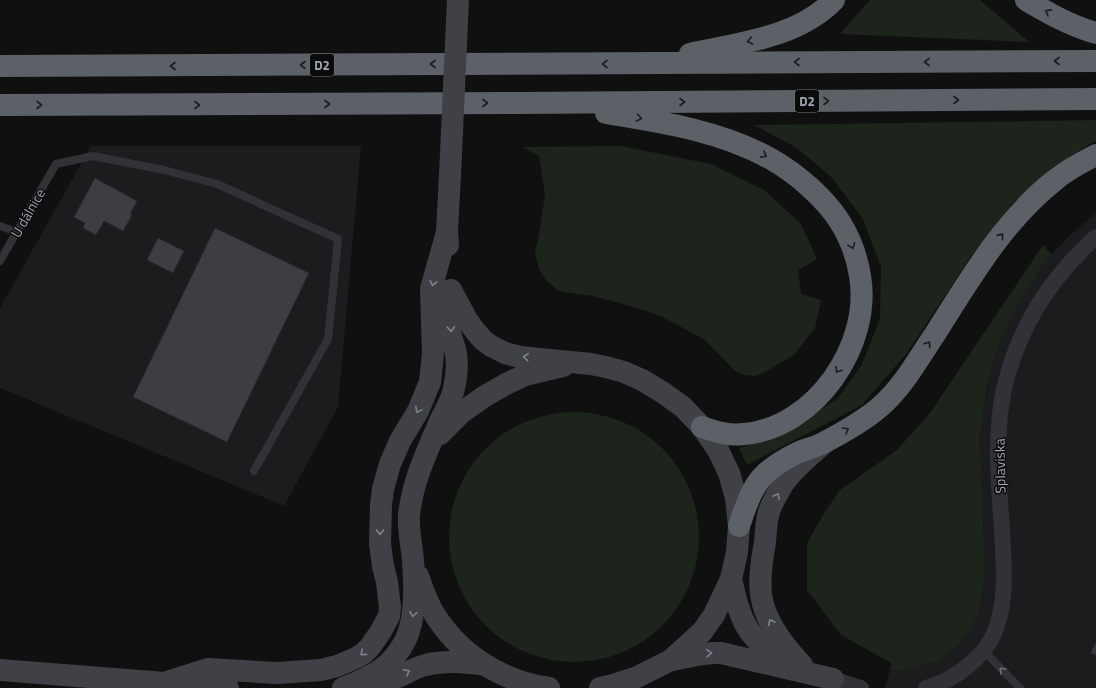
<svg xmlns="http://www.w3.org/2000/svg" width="1096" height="688" font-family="'Titillium Web',sans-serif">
<rect width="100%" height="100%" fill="#101011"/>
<g fill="#1c1c1e">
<polygon points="91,146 361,146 338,407 284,506 0,388 0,308"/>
<polygon points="1096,213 1096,688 885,688 890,670 904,671 938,661 958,646 966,637 979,615 983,592 985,571 980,433 990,373 997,350 1006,326 1017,304 1045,262 1067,238"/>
</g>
<g fill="#1c241c">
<polygon points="870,0 980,0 1029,42 840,34"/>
<polygon points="1096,120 1096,141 1090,144 1053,167 1011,205 972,255 907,353 862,405 747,465 739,448 786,433 838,398 862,364 880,319 881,267 863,219 832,178 797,148 754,125"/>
<polygon points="621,146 711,164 764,190 801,224 817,259 798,270 801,294 821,300 815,328 794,355 763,373 756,376 744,375 735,371 705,340 661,316 634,307 593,296 577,294 558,291 546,280 539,269 535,253 540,229 545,194 539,156 523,147"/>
<path d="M1043,245L1052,255C1043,264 1037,274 1030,285C1012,312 998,342 990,374C985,393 984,412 981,432L980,433L985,571L983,592L979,615L966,637L958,646L938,661L904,671L890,670L891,663L841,635L807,590V543L826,510L840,490L897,450L930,413Z"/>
<circle cx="574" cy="537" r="125"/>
</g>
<g fill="#3c3e41" stroke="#2a2a2d">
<polygon points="95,178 137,201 130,214 132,215 123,231 104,221 96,235 83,228 85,223 74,217"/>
<polygon points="215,228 309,273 227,442 133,397"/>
<polygon points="158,238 184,251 173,273 147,260"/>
<polygon points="1096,642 1096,655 1091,653"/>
</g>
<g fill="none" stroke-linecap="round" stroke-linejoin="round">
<g stroke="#313236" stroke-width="8">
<polyline points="0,226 17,232"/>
<polyline points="0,261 56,164 93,156 164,170 217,184 338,239 328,339 254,471"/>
<polyline points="984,651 1020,688"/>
</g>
<g stroke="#313236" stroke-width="16">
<polyline points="833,679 861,688"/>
<path d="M926,688C934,685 942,683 949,679C965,670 983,655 992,638C1008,605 1004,566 1002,531C999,484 994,436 1004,389C1018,328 1050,278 1096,237"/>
</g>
<g stroke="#3f4146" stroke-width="22">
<polyline points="448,245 447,232 450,175"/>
<polyline points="451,290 467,320 476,332 483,340 491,346 505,353 520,357 591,364 606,367 624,372 642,380 662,392 683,407 702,427 718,450 729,473 736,498 739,526 737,552 731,579 714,615 702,632 671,660 635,678 613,685 600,688"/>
<polyline points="440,434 461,413 485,396 506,384 525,375 563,366"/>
<path d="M418,576C422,587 426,599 432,610C457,653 500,681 549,688"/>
<path d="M731,579C736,601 742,631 763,645C772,651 784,656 794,661"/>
<path d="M672,660C689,657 704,652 721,653L833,679"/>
<path d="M802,665C784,646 764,620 761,594C759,577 762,559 765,542C766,532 766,521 769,512C772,502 778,493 783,484C794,468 810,456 824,443"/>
<polyline points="0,670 228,688"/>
<polyline points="164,683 208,669 277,673 321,670 337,666 358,657 364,653 370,647 381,631 389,616 390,607 387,582 383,566 380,544 381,505 383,489 390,464 400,441 418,411 430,382 433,354 431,289 447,232"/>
<path d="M366,687H371C380,683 391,680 400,676C409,672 416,667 426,665C445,660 466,662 485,665"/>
<path d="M343,688C371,677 392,668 406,639C416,617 415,586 413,561C412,546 408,531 409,516C412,482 427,452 440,421C445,410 452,400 454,388C457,375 458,361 455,349C453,343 451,337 450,331C450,318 450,305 450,292"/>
</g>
<g stroke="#5c6067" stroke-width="22">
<path d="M1026,0C1048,13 1071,26 1096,33"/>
<path d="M690,54C739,43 797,38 834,0"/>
<polyline points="0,66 1096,61"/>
<polyline points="0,105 517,103 1096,99"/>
<path d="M606,113C662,122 721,131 771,159C796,173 825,198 840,222C850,238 857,257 860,276C872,345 815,428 744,434C729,436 716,432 702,427"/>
<path d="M739,526C745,509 750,491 762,477C771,467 785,459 797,453C806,449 816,447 825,442C844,432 864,421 881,406C903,387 918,359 935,334C970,279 1003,221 1055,180C1067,170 1082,162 1096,155"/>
</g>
<polyline stroke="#3f4146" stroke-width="22" points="450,175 458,0"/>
</g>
<defs><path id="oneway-chevron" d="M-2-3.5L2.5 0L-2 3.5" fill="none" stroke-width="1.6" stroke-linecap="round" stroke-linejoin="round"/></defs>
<g stroke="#1b1c1e">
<use href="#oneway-chevron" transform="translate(1048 12) rotate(-151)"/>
<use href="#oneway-chevron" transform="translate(750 41) rotate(168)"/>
<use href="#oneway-chevron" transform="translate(1057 61) rotate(180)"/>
<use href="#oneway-chevron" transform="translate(797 62) rotate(180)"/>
<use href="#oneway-chevron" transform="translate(927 62) rotate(180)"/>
<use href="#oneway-chevron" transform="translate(433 64) rotate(180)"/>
<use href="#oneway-chevron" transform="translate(605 64) rotate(180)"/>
<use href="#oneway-chevron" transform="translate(303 65) rotate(180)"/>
<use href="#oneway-chevron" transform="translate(173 66) rotate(180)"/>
<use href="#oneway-chevron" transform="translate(956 100)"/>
<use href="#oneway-chevron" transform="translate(826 101)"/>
<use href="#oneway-chevron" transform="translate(682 102)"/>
<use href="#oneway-chevron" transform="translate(485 103)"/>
<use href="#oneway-chevron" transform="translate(327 104)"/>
<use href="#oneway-chevron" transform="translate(39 105)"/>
<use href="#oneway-chevron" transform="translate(197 105)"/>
<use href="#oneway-chevron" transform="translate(639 118) rotate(10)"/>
<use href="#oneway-chevron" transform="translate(764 155) rotate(28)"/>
<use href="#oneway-chevron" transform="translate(1001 236) rotate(-51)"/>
<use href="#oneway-chevron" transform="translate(852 246) rotate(69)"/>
<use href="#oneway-chevron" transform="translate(928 344) rotate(-57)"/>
<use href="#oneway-chevron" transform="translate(838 370) rotate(122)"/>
<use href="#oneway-chevron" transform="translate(846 430) rotate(-30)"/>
</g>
<g stroke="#7e848d">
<use href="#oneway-chevron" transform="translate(433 283) rotate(104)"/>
<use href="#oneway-chevron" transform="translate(451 329) rotate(87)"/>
<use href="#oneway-chevron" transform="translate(526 357) rotate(-175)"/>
<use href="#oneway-chevron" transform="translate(418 410) rotate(118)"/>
<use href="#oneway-chevron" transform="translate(777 496) rotate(-62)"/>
<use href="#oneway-chevron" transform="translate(380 532) rotate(90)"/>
<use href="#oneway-chevron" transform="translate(413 614) rotate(99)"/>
<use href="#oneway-chevron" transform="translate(771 622) rotate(-116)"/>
<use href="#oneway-chevron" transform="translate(363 653) rotate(140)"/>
<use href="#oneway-chevron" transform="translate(709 653) rotate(-4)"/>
<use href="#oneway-chevron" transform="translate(407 672) rotate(-27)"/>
</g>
<use stroke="#6e737b" href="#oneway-chevron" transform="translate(1002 670) rotate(-135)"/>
<g text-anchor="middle" stroke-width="3" stroke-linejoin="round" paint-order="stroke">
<g fill="#0b0b0c" stroke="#737981" stroke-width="1">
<rect x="310" y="54" width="24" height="22" rx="3"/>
<rect x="795" y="90" width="24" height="22" rx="3"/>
</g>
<g font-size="13" font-weight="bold" fill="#a0a8b3">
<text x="322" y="70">D2</text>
<text x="807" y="106">D2</text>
</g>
<g font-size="14" fill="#a0a8b3" stroke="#0b0b0c">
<text transform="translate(28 213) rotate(-60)" y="5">U dálnice</text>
<text transform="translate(1000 466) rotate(-91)" y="5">Splaviska</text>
</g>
</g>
</svg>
